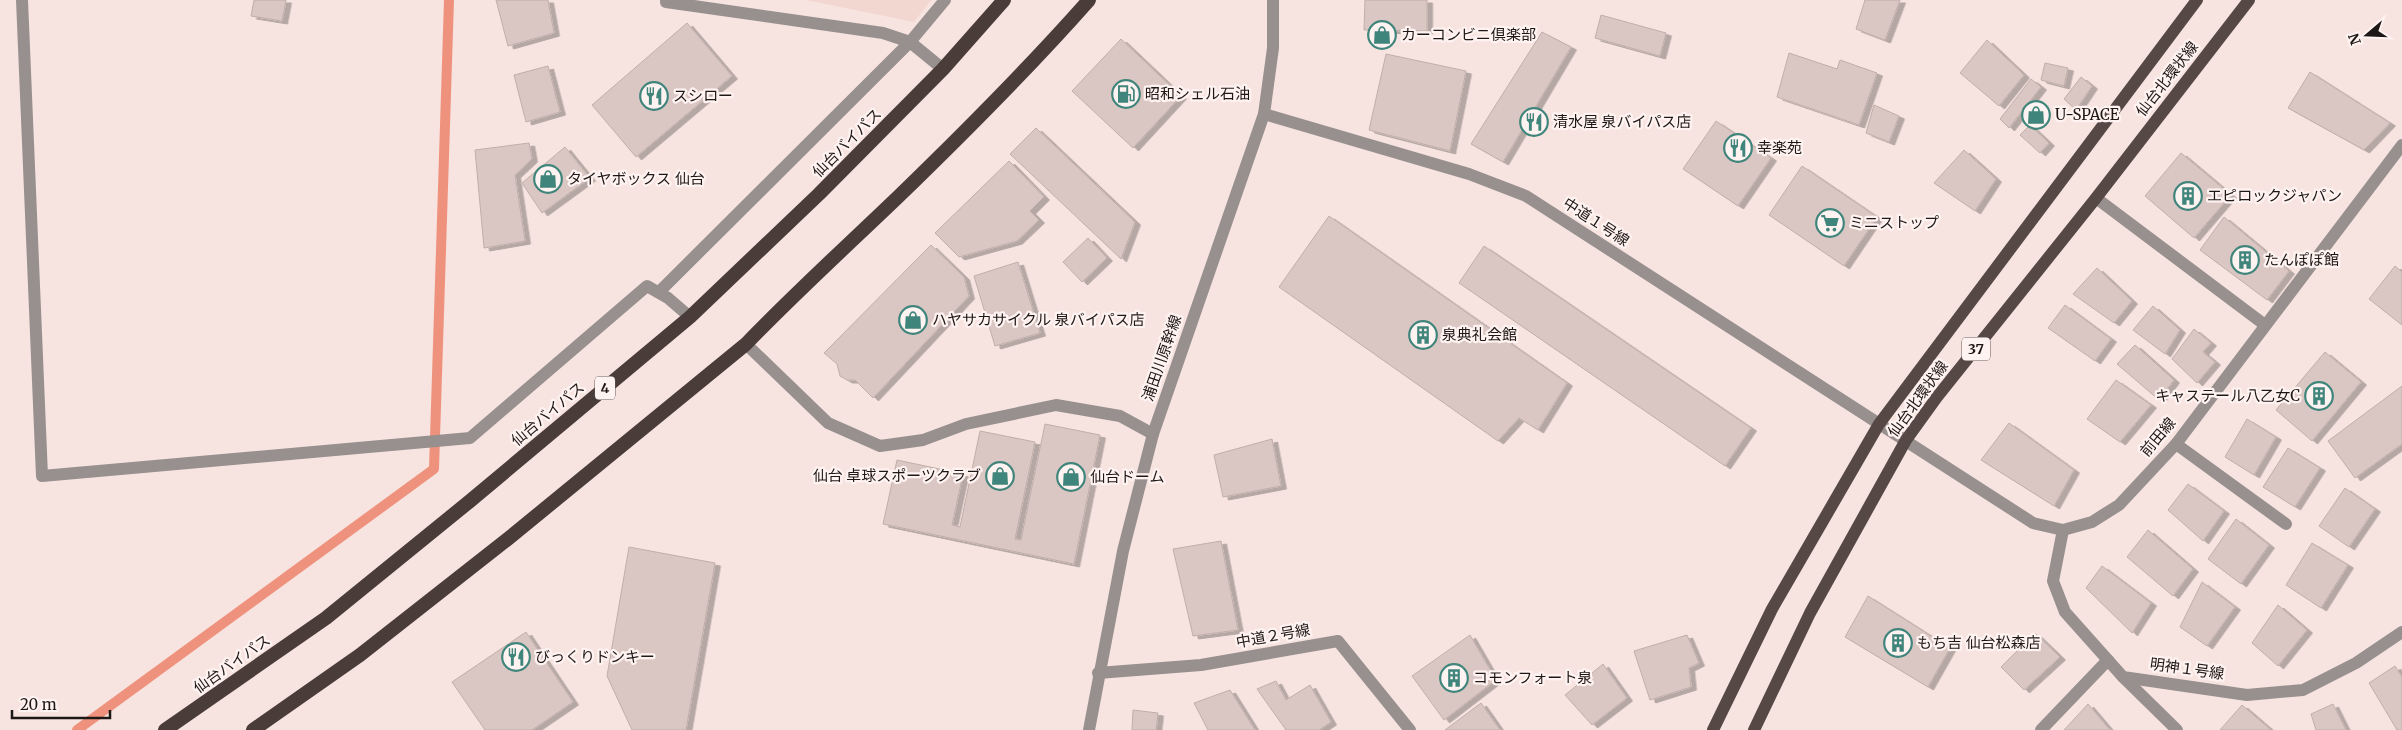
<svg xmlns="http://www.w3.org/2000/svg" width="2402" height="730" font-family="Merriweather,'Noto Sans JP',serif">
<defs>
<filter id="shadow"><feDropShadow dx="5.5" dy="3" stdDeviation="0" flood-color="#0004"/></filter>
</defs>
<rect width="100%" height="100%" fill="#f7e4e0"/>
<polygon fill="#f2d6d0" points="806,0 931,0 914,22"/>
<g fill="none" stroke-linecap="round" stroke-linejoin="round">
<polyline stroke="#ef927d" stroke-width="10" points="77,730 434,469 449,0"/>
</g>
<g fill="#dac7c3" stroke="#c0aea9" filter="url(#shadow)">
<polygon points="254,0 286,0 282,21 251,16"/>
<polygon points="496,0 548,0 554,33 508,46"/>
<polygon points="1365,0 1427,0 1427,31 1364,30"/>
<polygon points="1865,0 1900,0 1885,40 1856,29"/>
<polygon points="1601,15 1666,33 1660,56 1595,38"/>
<polygon points="687,23 732,76 636,157 592,105"/>
<polygon points="1542,32 1571,47 1503,162 1471,144"/>
<polygon points="1121,39 1181,96 1133,148 1072,91"/>
<polygon points="1987,40 2024,75 1999,106 1960,73"/>
<polygon points="1789,53 1837,69 1840,60 1877,73 1859,125 1777,97"/>
<polygon points="1386,54 1466,71 1450,151 1369,130"/>
<polygon points="2045,63 2068,68 2064,86 2041,80"/>
<polygon points="548,66 560,112 526,122 514,75"/>
<polygon points="2310,72 2390,123 2364,150 2288,108"/>
<polygon points="2081,77 2092,86 2076,110 2064,99"/>
<polygon points="2031,79 2041,87 2009,128 2000,119"/>
<polygon points="1874,105 1899,116 1889,142 1866,133"/>
<polygon points="1716,121 1771,158 1738,206 1683,169"/>
<polygon points="2030,125 2049,143 2040,153 2020,135"/>
<polygon points="1036,128 1135,222 1121,259 1010,154"/>
<polygon points="529,143 532,159 515,175 525,241 484,248 475,150"/>
<polygon points="565,147 590,178 542,213 522,183"/>
<polygon points="1964,150 1996,179 1975,211 1934,183"/>
<polygon points="2181,153 2231,195 2194,238 2145,196"/>
<polygon points="1009,161 1044,197 1030,211 1039,220 1017,241 959,257 935,233"/>
<polygon points="1802,166 1877,217 1844,266 1769,215"/>
<polygon points="1329,216 1567,383 1538,430 1519,418 1498,441 1279,287"/>
<polygon points="2224,217 2289,271 2267,300 2200,250"/>
<polygon points="1088,238 1107,258 1082,282 1063,262"/>
<polygon points="931,245 964,277 969,296 873,398 855,380 847,380 840,376 837,364 824,353"/>
<polygon points="1484,246 1751,428 1725,466 1459,283"/>
<polygon points="1018,262 1040,333 995,346 974,276"/>
<polygon points="2395,266 2402,272 2402,325 2369,299"/>
<polygon points="2097,268 2132,301 2114,323 2073,294"/>
<polygon points="2065,305 2111,339 2095,361 2048,328"/>
<polygon points="2153,306 2180,330 2165,354 2133,330"/>
<polygon points="2194,329 2211,343 2203,352 2215,362 2197,383 2172,359"/>
<polygon points="2135,345 2174,380 2159,400 2117,364"/>
<polygon points="2325,352 2361,382 2312,441 2276,410"/>
<polygon points="2116,380 2151,405 2120,442 2087,419"/>
<polygon points="2402,386 2402,444 2355,478 2328,441"/>
<polygon points="2247,419 2276,437 2254,475 2225,457"/>
<polygon points="2009,423 2074,470 2054,506 1981,460"/>
<polygon points="1045,424 1100,435 1074,564 883,524 897,460 963,474 952,525 960,527 980,431 1035,442 1015,539 1021,540"/>
<polygon points="1272,439 1281,486 1223,497 1214,455"/>
<polygon points="2288,448 2320,468 2295,507 2263,487"/>
<polygon points="2188,484 2224,511 2203,541 2168,510"/>
<polygon points="2345,488 2375,509 2349,547 2319,526"/>
<polygon points="2236,519 2269,545 2241,584 2208,559"/>
<polygon points="2148,530 2193,569 2173,596 2127,557"/>
<polygon points="1221,541 1238,630 1193,636 1173,549"/>
<polygon points="2312,543 2348,565 2321,608 2286,585"/>
<polygon points="629,547 715,563 686,730 632,730 607,676"/>
<polygon points="2102,566 2151,603 2132,633 2086,588"/>
<polygon points="2202,582 2235,607 2207,646 2180,627"/>
<polygon points="1868,596 1950,648 1928,687 1845,637"/>
<polygon points="2278,605 2307,630 2278,666 2252,643"/>
<polygon points="526,632 573,702 532,730 485,730 452,682"/>
<polygon points="2035,633 2060,657 2024,690 2001,667"/>
<polygon points="1470,635 1496,680 1444,720 1412,676"/>
<polygon points="1687,635 1699,663 1689,668 1691,687 1650,700 1634,651"/>
<polygon points="1603,664 1627,698 1592,725 1565,695"/>
<polygon points="2395,666 2402,677 2402,730 2397,730 2369,683"/>
<polygon points="1276,681 1286,700 1310,685 1331,722 1319,730 1286,730 1257,689"/>
<polygon points="1230,690 1255,730 1208,730 1194,703"/>
<polygon points="1481,703 1500,730 1445,730"/>
<polygon points="2088,704 2110,730 2064,730"/>
<polygon points="2333,704 2346,730 2316,730 2311,714"/>
<polygon points="2242,705 2271,730 2220,730"/>
<polygon points="1133,710 1158,713 1156,730 1132,730"/>
</g>
<g fill="none" stroke-linecap="round" stroke-linejoin="round">
<g stroke="#98908e" stroke-width="12">
<polyline points="22,0 42,476 470,438 647,286 668,298 690,317"/>
<polyline points="666,0 666,2 883,33 910,42 943,69"/>
<polyline points="2096,198 2265,325"/>
<polyline points="659,292 910,42 945,0"/>
<polyline points="746,344 828,423 880,446 923,440 966,424 1056,405 1120,416 1153,434"/>
<polyline points="2176,444 2286,524"/>
<polyline points="2063,530 2053,581 2065,612 2123,677 2247,695 2303,690 2356,663 2402,632"/>
<polyline points="1098,673 1201,665 1338,641 1410,730"/>
<polyline points="2123,677 2177,730"/>
<polyline points="2041,730 2108,660"/>
</g>
<g stroke="#98908e" stroke-width="12">
<polyline points="1264,114 1469,174 1526,196 2033,523 2063,530 2092,522 2119,505 2176,444 2402,145"/>
<polyline points="1089,730 1123,551 1153,434 1264,114 1273,48 1273,0"/>
</g>
<g stroke="#554845" stroke-width="12">
<polyline points="1713,730 1772,609 1879,424 2197,0"/>
<polyline points="1754,730 1810,613 1906,440 1937,397 2096,198 2249,0"/>
</g>
<g stroke="#4a3c38" stroke-width="14">
<polyline points="165,730 326,618 470,501 690,317 819,194 943,69 1004,0"/>
<path d="M253,730L360,655L509,538L746,344C795,293 848,245 899,196C964,133 1029,68 1089,0"/>
</g>
</g>
<defs>
<symbol id="shop-ring" viewBox="-11 -11 22 22"><circle r="9.5" fill="#fff3f1" stroke="#3f857b" stroke-width="1.5"/><path d="M-5-2.5h2.3a2.7 3.5 0 0 1 5.4 0H5L5.5 6h-11ZM-1.5-2.5h3a1.5 2.3 0 0 0-3 0Z" fill="#3f857b"/></symbol>
<symbol id="fuel-ring" viewBox="-11 -11 22 22"><circle r="9.5" fill="#fff3f1" stroke="#3f857b" stroke-width="1.5"/><path d="M-5.5-6h7V0h2V4h1.3V-2.5L3-4.5l.8-.8L6-3V5H2.5V1h-1V6h-7ZM-4.2-4.7v3.2H.2V-4.7Z" fill="#3f857b"/></symbol>
<symbol id="restaurant-ring" viewBox="-11 -11 22 22"><circle r="9.5" fill="#fff3f1" stroke="#3f857b" stroke-width="1.5"/><path d="M-5-6h1v4h1v-4h1v4h1v-4h1v5L-1.5 .5V6h-2V.5L-5-1ZM5-6V6H3V1.5H1.5Q1.5-4 5-6Z" fill="#3f857b"/></symbol>
<symbol id="building-ring" viewBox="-11 -11 22 22"><circle r="9.5" fill="#fff3f1" stroke="#3f857b" stroke-width="1.5"/><path d="M-4-6H4V6H1V3H-1V6H-4ZM-2.5-4.3h1.7v1.8h-1.7ZM.8-4.3h1.7v1.8H.8ZM-2.5-1h1.7V.8h-1.7ZM.8-1h1.7V.8H.8Z" fill="#3f857b"/></symbol>
<symbol id="supermarket-ring" viewBox="-11 -11 22 22"><circle r="9.5" fill="#fff3f1" stroke="#3f857b" stroke-width="1.5"/><path d="M-6-5.5h2.5l.6 2H6L4.5 2H-2.5L-4.4-4H-6ZM-1.5 3.2a1.3 1.3 0 1 0 .1 0ZM3 3.2a1.3 1.3 0 1 0 .1 0Z" fill="#3f857b"/></symbol>
</defs>
<g fill-rule="evenodd">
<use href="#shop-ring" x="1366" y="19" width="32" height="32"/>
<use href="#fuel-ring" x="1110" y="78" width="32" height="32"/>
<use href="#restaurant-ring" x="638" y="80" width="32" height="32"/>
<use href="#shop-ring" x="2020" y="99" width="32" height="32"/>
<use href="#restaurant-ring" x="1518" y="106" width="32" height="32"/>
<use href="#restaurant-ring" x="1722" y="132" width="32" height="32"/>
<use href="#shop-ring" x="532" y="163" width="32" height="32"/>
<use href="#building-ring" x="2172" y="180" width="32" height="32"/>
<use href="#supermarket-ring" x="1814" y="207" width="32" height="32"/>
<use href="#building-ring" x="2229" y="244" width="32" height="32"/>
<use href="#shop-ring" x="897" y="304" width="32" height="32"/>
<use href="#building-ring" x="1407" y="319" width="32" height="32"/>
<use href="#building-ring" x="2303" y="380" width="32" height="32"/>
<use href="#shop-ring" x="984" y="460" width="32" height="32"/>
<use href="#shop-ring" x="1055" y="461" width="32" height="32"/>
<use href="#building-ring" x="1882" y="627" width="32" height="32"/>
<use href="#restaurant-ring" x="500" y="641" width="32" height="32"/>
<use href="#building-ring" x="1438" y="662" width="32" height="32"/>
</g>
<g text-anchor="middle" stroke-width="4.5" stroke-linejoin="round" paint-order="stroke">
<g fill="#fff3f1" stroke="#615957" stroke-width="1">
<rect x="1962" y="337.5" width="28" height="23" rx="4"/>
<rect x="595" y="376.5" width="20" height="23" rx="4"/>
</g>
<g font-size="14" font-weight="bold" fill="#1d1715">
<text x="1976" y="354">37</text>
<text x="605" y="393">4</text>
</g>
<g font-size="15" fill="#1d1715" stroke="#fff3f1" text-anchor="start">
<text x="1401" y="40">カーコンビニ倶楽部</text>
<text x="1145" y="99">昭和シェル石油</text>
<text x="673" y="101">スシロー</text>
<text x="2055" y="120">U-SPACE</text>
<text x="1553" y="127">清水屋 泉バイパス店</text>
<text x="1757" y="153">幸楽苑</text>
<text x="567" y="184">タイヤボックス 仙台</text>
<text x="2207" y="201">エピロックジャパン</text>
<text x="1849" y="228">ミニストップ</text>
<text x="2264" y="265">たんぽぽ館</text>
<text x="932" y="325">ハヤサカサイクル 泉バイパス店</text>
<text x="1442" y="340">泉典礼会館</text>
<text x="2300" y="401" text-anchor="end">キャステール八乙女C</text>
<text x="981" y="481" text-anchor="end">仙台 卓球スポーツクラブ</text>
<text x="1090" y="482">仙台ドーム</text>
<text x="1917" y="648">もち吉 仙台松森店</text>
<text x="535" y="662">びっくりドンキー</text>
<text x="1473" y="683">コモンフォート泉</text>
</g>
<g font-size="15" fill="#1d1715" stroke="#fff3f1">
<text transform="translate(2167 79) rotate(-52)" y="5">仙台北環状線</text>
<text transform="translate(847 143) rotate(-45)" y="5">仙台バイパス</text>
<text transform="translate(1596 222) rotate(33)" y="5">中道１号線</text>
<text transform="translate(1162 358) rotate(-71)" y="5">浦田川原幹線</text>
<text transform="translate(1918 399) rotate(-54)" y="5">仙台北環状線</text>
<text transform="translate(548 414) rotate(-40)" y="5">仙台バイパス</text>
<text transform="translate(2158 437) rotate(-50)" y="5">前田線</text>
<text transform="translate(1273 636) rotate(-10)" y="5">中道２号線</text>
<text transform="translate(232 664) rotate(-35)" y="5">仙台バイパス</text>
<text transform="translate(2187 669) rotate(8)" y="5">明神１号線</text>
</g>
</g>
<g transform="translate(2367 35) rotate(251)" stroke="#fff3f1" stroke-width="4" paint-order="stroke">
<path d="M0-4L9 19L0 12L-9 19Z" fill="#1d1715"/>
<text y="-8" font-size="14" font-weight="bold" text-anchor="middle" fill="#1d1715">N</text>
</g>
<path d="M12 710v8h98v-8" fill="none" stroke="#1d1715" stroke-width="2.5"/>
<text x="20" y="710" font-size="15" fill="#1d1715" stroke="#fff3f1" stroke-width="4" paint-order="stroke">20 m</text>
</svg>
